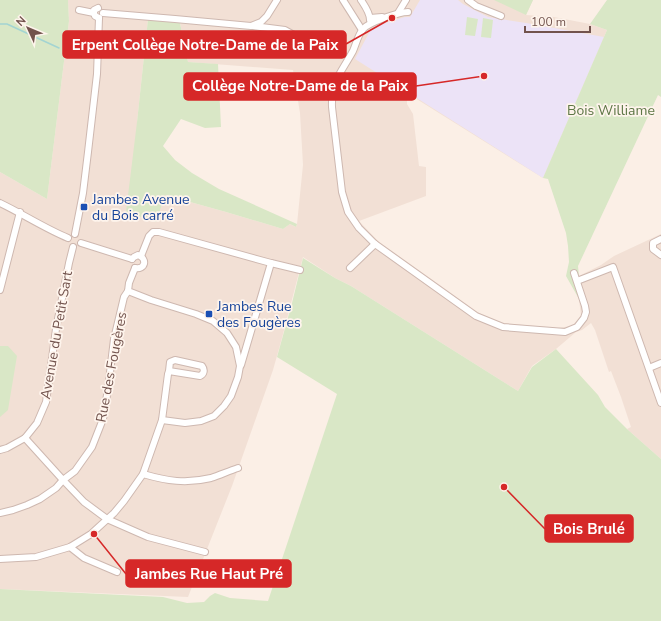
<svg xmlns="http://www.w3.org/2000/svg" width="661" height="621" font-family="'Nunito Sans',sans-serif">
<rect width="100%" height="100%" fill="#fbefe6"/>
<path fill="#f2e0d5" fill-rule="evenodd" d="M68,0H533L526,15L554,17L590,24L607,30L543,178L407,93V104L413,114L419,166L426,167V196L359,221L378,241L479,313L502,323L557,328L572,326L581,316L579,299L573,278L579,276L601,265L614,256L661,234V459L627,429L631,427L621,397L611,371L609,372L595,330L591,323L582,330L576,332L556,349L532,366L518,391L351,286L335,278L303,257L282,338L273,370L232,486L188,597L0,589V172L47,199L69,21ZM148,19L180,23L188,62L293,70L300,113L303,165L297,224L296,227L290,224L283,229L226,212L165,195L137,122Z"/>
<polygon fill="#ece3f7" points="420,0 458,0 463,4 488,17 526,23 604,37 543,178 355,59 370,31 375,26 405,17 410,17"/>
<g fill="#d9e7c6">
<polygon points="0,0 68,0 69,21 47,199 0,172"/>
<polygon points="494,0 533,0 526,15"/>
<polygon points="607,0 661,0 661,97 658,95 578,266 579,276 573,279 579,299 566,276 569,262 568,246 566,233 548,179 543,178 607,30 590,24"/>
<polygon points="467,17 478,19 475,36 465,35"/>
<polygon points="483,18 493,20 491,38 481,37"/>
<polygon points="148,19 180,23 188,62 218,64 221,127 205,128 181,119 163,146 175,160 192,173 219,189 297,224 296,227 290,224 283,229 226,212 165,195 156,222 126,212 137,122"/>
<polygon points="303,258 335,278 351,286 518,391 532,367 556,349 598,395 605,407 627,429 661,459 661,621 0,621 0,589 163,597 187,603 204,602 210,596 215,593 230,598 268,601 337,394 277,357 292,303"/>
<polygon points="0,346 8,346 17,356 8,410 0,417"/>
</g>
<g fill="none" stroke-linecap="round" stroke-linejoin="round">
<polyline stroke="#a3d4d2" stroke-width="1.5" points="0,24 7,24 59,48"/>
<defs>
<g id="minor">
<polyline points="343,0 362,30"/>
<path d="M361,0C365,6 370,13 370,20"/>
<polyline points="468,0 476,6 501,16"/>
<polyline points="98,8 94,10 94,13 95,16 99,18"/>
<polyline points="79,10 94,13"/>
<path d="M408,12C399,12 369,22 363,29C358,35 356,44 353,51C341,73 331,81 332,107L342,192L348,212L359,228L375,244L476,316L503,327L565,332L577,327L584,318L586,312L585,306L574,273"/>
<polyline points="103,13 175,19 251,26 261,22 267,16 277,0"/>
<polyline points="398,13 406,0"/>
<polyline points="370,18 382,17"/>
<polyline points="253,26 285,30 294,35"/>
<path d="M0,203C23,214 44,228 68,238"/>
<polyline points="75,234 83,193 88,152 97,74 99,18"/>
<polyline points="661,239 653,243 653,249 661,255"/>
<polyline points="81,243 132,259"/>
<polyline points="141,256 149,236 153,232 159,232 271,263 241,365"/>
<path d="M132,259L134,257L138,255C148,259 145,270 135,268"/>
<polyline points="271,263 300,270"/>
<polyline points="135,268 129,283 128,291 151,300 196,314 213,321 227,333 236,347 240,366 238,377 231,396 224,406 214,416 201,421 185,423 162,420"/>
<polyline points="350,268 375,244"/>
<polyline points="577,281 613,267 661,403"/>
<polyline points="0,290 20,212"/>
<polyline points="649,368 661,363"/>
<polyline points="25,438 63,480 84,502 107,519 148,537 205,552"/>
<polyline points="0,450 7,448 25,438 37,423 46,402 56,329 69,263 73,247"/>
<path d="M143,474C167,481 186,484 211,478C220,475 229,471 238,468"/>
<polyline points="0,513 13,510 27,505 40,499 56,488 63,480 75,471 92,447 103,419 108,389 114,339 124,297 128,291"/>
<polyline points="70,547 84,558 117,572"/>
<path d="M0,559L36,557L70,547L91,534L114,513L124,501L143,474L162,420L168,374L169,371L200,376C204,374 205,370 202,366L175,360L170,362L169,371"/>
</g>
</defs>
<use href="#minor" stroke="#ceb8b0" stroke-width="8"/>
<use href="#minor" stroke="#fff" stroke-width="6"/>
</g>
<g fill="#1a4fb4" stroke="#fef4ec" stroke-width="1.5">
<rect x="80" y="203" width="8" height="8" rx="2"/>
<rect x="205" y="310" width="8" height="8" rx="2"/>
</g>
<g text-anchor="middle" stroke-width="3.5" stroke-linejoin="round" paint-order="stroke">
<g font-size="14" fill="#5e7746" stroke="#fef4ec">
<text x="611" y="115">Bois Williame</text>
</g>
<g font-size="14" fill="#164399" stroke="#fef4ec" text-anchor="start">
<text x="92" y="204">Jambes Avenue<tspan x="92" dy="16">du Bois carré</tspan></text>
<text x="217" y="311">Jambes Rue<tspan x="217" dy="16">des Fougères</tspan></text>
</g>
<g font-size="14" fill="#72534d" stroke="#fef4ec">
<text transform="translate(56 335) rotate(-80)" y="5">Avenue du Petit Sart</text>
<text transform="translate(111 367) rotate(-79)" y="5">Rue des Fougères</text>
</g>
</g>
<path fill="none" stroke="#d62828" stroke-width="1.5" d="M392 18L346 44M484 76L416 86M504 487L545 529M94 534L126 574"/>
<g fill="#d62828" stroke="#fef4ec" stroke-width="1.5">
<circle cx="392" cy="18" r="4"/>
<circle cx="484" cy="76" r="4"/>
<circle cx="504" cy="487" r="4"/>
<circle cx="94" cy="534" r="4"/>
</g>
<g fill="#d62828" stroke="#d62828" stroke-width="1.5">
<rect x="63" y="31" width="283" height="27" rx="4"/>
<rect x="184" y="73" width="232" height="27" rx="4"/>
<rect x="545" y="515" width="88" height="27" rx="4"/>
<rect x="126" y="560" width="165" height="27" rx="4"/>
</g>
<g font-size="15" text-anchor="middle" font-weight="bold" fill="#fff">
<text x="205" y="50">Erpent Collège Notre-Dame de la Paix</text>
<text x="300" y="91">Collège Notre-Dame de la Paix</text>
<text x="589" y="534">Bois Brulé</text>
<text x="209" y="579">Jambes Rue Haut Pré</text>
</g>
<g transform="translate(28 28) rotate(314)" stroke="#fef4ec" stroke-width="3" paint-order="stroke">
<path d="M0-3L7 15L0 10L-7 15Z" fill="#72534d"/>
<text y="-6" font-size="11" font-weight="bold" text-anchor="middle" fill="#72534d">N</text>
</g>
<path d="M525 26v6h65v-6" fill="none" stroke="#72534d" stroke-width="2"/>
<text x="531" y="26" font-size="12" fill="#72534d" stroke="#fef4ec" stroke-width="3" paint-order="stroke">100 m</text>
</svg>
